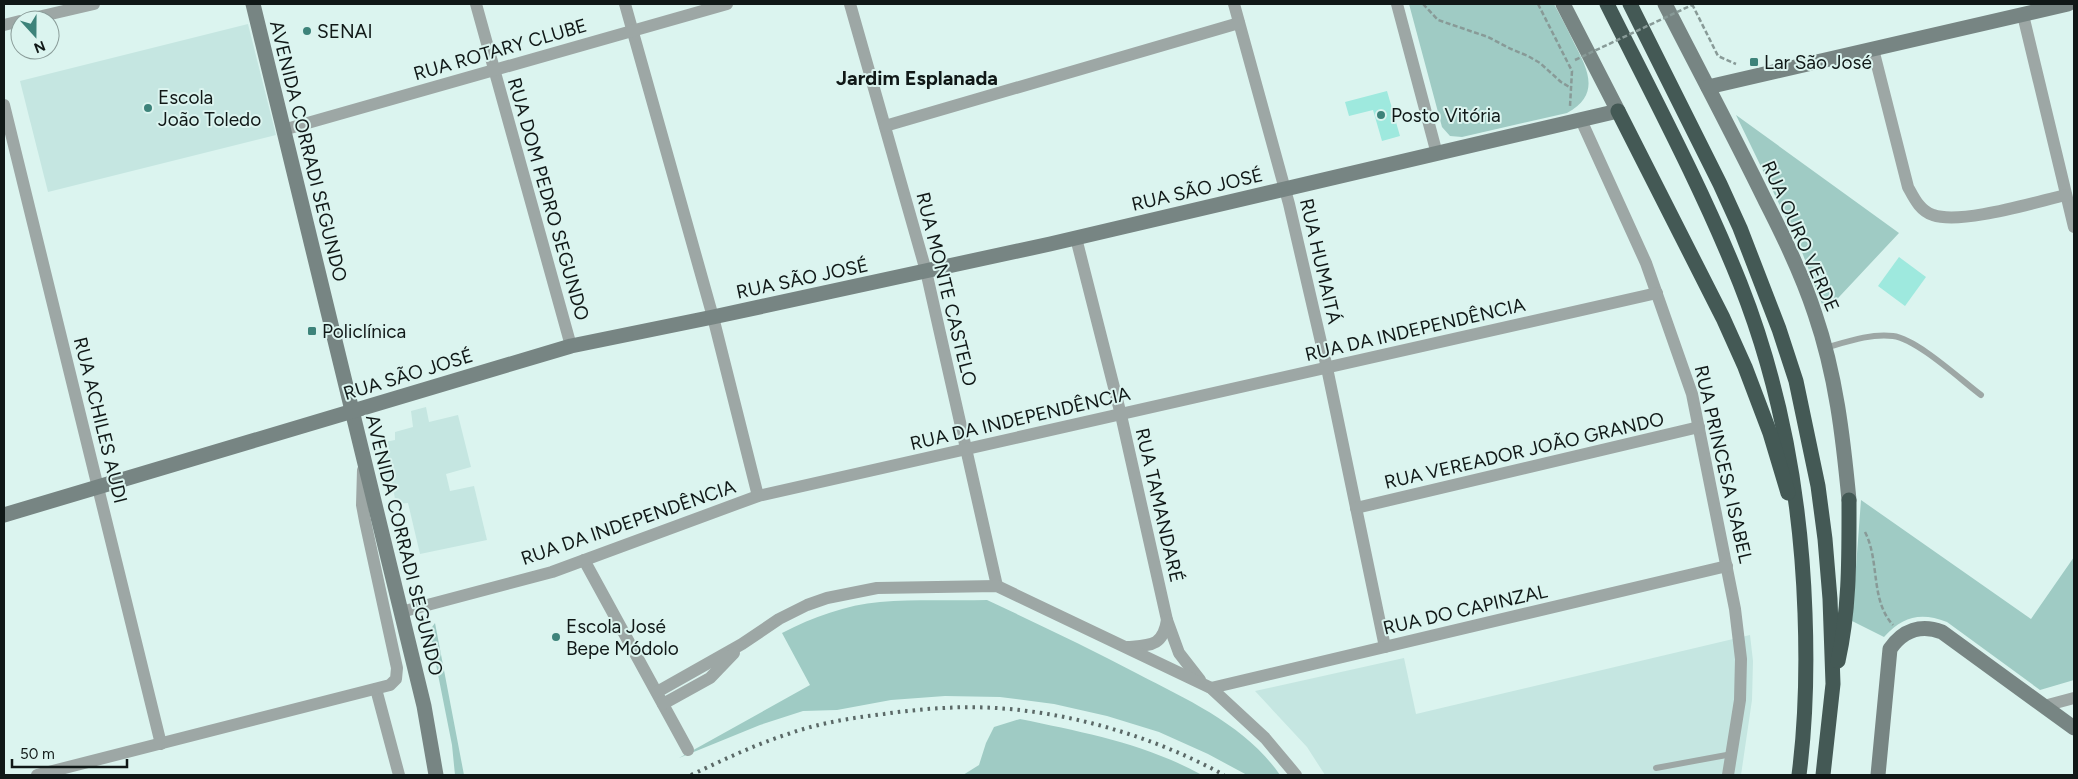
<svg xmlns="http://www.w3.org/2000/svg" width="2078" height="779" font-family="Figtree,sans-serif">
<rect width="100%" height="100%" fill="#dbf4ef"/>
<g fill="#c5e6e1">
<polygon points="248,24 276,135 48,192 20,81"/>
<polygon points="426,407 429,422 458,415 471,467 446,474 450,491 474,486 487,540 420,554 408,503 396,504 392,483 386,477 382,467 381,457 386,449 385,442 395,440 395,432 413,427 411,411"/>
<polygon points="1750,635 1753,661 1752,700 1741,775 1325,775 1307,747 1255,691 1404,658 1416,714"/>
</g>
<g fill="#9fcbc4">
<path d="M1409,4H1554C1561,17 1568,30 1574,43C1588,70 1601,94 1567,113L1462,137L1450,136L1442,127Z"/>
<polygon points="1736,115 1899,233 1825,312 1800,247"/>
<path d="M1861,500L2031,619L2074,557V680L2040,690L1947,622C1921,612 1903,616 1884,637L1852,621Z"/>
<path d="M987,600C1038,624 1089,648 1138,674C1190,701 1246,726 1280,775H1247L1208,754L1159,732L1107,716L1054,704L1000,697L945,696L891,700L837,710L803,711L760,725L679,758L810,685L782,633C813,617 846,605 880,602C916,599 952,601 987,600Z"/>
<polygon points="435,623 464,775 455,775 452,745 430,634 430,630"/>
<path d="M1020,719C1083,732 1146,744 1202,775H963L979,765L986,743L994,727Z"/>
</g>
<g fill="#9ee9de">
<polygon points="1387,91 1400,136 1382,141 1373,110 1349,116 1345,102"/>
<polygon points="1899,257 1926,277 1905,306 1878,286"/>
</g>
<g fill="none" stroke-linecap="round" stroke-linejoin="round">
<g stroke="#889a97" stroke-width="2.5" stroke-dasharray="5 2.5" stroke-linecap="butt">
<polyline points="1423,4 1438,20 1488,37 1511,49 1528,56 1540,63 1561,82 1571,88"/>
<polyline points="1538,4 1572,71 1570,106"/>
<polyline points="1692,4 1718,56 1736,64"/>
<path d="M1865,532C1880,561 1870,600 1893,625"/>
</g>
<g stroke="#9da7a5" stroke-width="6">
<path d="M1825,348C1846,342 1871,333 1893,336C1917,339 1961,380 1981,395"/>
<polyline points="1656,768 1732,754"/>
</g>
<g stroke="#9da7a5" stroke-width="12">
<polyline points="476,4 571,346"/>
<polyline points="625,4 713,317 758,496"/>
<polyline points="850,4 926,271 997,586"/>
<polyline points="1234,4 1289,204 1327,368 1385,647"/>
<polyline points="1397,4 1437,154"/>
<polyline points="2023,15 2074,227"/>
<polyline points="25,20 94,4"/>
<polyline points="4,25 20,21"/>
<path d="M1873,49L1908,187C1914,198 1920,211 1933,215C1961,225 2035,202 2066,195"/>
<polyline points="4,105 161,744"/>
<polyline points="1581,120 1646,263 1692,394 1735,609 1741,659 1740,700 1728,775"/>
<polyline points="885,126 1239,23"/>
<polyline points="283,130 727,4"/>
<polyline points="1076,238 1121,415 1167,620 1179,653 1200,680"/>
<polyline points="1356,508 1699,427"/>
<polyline points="584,560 688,750"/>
<polyline points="401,612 552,572 758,496 1657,293"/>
<path d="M1128,647C1151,645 1163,646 1167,620"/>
<polyline points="1211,688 1727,566"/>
<polyline points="376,689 399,775"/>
<polyline points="657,692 742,644 779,619 807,605 827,598 877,588 997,586 1211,688 1265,738 1296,775"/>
<polyline points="663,704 710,678 734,653"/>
<polyline points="2044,706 2074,698"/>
<polyline points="37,775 390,685 396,679 397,668 365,521 362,505 363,470"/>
</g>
<g stroke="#778583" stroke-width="15">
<polyline points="253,4 424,706 436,775"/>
<path d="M1665,4C1698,69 1733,134 1765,200C1784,237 1802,274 1815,314C1836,375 1843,437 1849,500"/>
<polyline points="1708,87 2068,4"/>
<polyline points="4,515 571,346 713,317 1050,244 1618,111 1563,4"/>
<path d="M1878,775L1890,649C1903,630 1921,624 1942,632L2074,728"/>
</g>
<g stroke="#445955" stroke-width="15">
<path d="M1607,4C1653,96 1702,188 1740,283C1782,389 1801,499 1805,613C1807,667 1806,721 1799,775"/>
<polyline points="1630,4 1720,184 1740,228 1779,329 1796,381 1818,486 1825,539 1830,599 1833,684 1823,775"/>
<polyline points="1618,111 1723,318 1745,367 1770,433 1788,493"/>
<path d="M1838,661C1850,608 1849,554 1849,500"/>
</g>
<path stroke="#5b6967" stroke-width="4" stroke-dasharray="2.5 5" stroke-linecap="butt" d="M691,775C723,760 754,745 788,734C819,723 851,718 884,714C904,711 924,709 944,708C1037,702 1142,730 1224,775"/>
<polyline stroke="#889a97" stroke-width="2.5" stroke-dasharray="5 2.5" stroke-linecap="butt" points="1575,60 1692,5"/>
</g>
<g fill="#3d837a" stroke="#dbf4ef" stroke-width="2">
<circle cx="307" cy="31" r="5"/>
<rect x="1749" y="57" width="10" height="10" rx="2.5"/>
<circle cx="148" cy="108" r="5"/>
<circle cx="1381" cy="115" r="5"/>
<rect x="307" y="326" width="10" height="10" rx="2.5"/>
<circle cx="556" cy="637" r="5"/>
</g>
<g text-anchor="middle" stroke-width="4" stroke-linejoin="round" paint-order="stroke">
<g font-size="19" fill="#101817" stroke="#dbf4ef" text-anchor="start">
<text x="317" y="38">SENAI</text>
<text x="1764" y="69">Lar São José</text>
<text x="158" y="104">Escola<tspan x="158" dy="22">João Toledo</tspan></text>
<text x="1391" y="122">Posto Vitória</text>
<text x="322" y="338">Policlínica</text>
<text x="566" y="633">Escola José<tspan x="566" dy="22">Bepe Módolo</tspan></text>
</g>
<g font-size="19" fill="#101817" stroke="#dbf4ef">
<text transform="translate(500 49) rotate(-16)" y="7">RUA ROTARY CLUBE</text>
<text transform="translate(309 151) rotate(76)" y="7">AVENIDA CORRADI SEGUNDO</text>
<text transform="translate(1197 189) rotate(-13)" y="7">RUA SÃO JOSÉ</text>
<text transform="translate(549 199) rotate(74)" y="7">RUA DOM PEDRO SEGUNDO</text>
<text transform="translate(1801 236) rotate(66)" y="7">RUA OURO VERDE</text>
<text transform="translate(1321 261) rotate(77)" y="7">RUA HUMAITÁ</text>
<text transform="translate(802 278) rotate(-12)" y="7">RUA SÃO JOSÉ</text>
<text transform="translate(947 289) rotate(76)" y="7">RUA MONTE CASTELO</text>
<text transform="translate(1415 329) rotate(-13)" y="7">RUA DA INDEPENDÊNCIA</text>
<text transform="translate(408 374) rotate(-17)" y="7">RUA SÃO JOSÉ</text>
<text transform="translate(1020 418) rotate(-13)" y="7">RUA DA INDEPENDÊNCIA</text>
<text transform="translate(101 420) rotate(76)" y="7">RUA ACHILES AUDI</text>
<text transform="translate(1524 450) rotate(-13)" y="7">RUA VEREADOR JOÃO GRANDO</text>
<text transform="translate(1724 464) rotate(77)" y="7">RUA PRINCESA ISABEL</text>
<text transform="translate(1160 505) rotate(77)" y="7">RUA TAMANDARÉ</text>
<text transform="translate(628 522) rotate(-19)" y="7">RUA DA INDEPENDÊNCIA</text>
<text transform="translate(405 545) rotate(76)" y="7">AVENIDA CORRADI SEGUNDO</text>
<text transform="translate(1465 609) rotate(-13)" y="7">RUA DO CAPINZAL</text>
</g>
<g font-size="20" font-weight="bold" fill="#101817" stroke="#dbf4ef">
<text x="917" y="85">Jardim Esplanada</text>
</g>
</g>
<rect width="2078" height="779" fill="none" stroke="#101817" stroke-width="10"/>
<g transform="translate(35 35) rotate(159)"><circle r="24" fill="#dbf4ef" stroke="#8a9c99"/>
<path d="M0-4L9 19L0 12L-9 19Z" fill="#3d837a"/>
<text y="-8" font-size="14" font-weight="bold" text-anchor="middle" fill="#101817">N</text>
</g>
<path d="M12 759v8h115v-8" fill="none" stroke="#101817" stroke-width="2.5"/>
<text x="20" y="759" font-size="15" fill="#101817" stroke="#dbf4ef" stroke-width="4" paint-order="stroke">50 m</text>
</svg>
